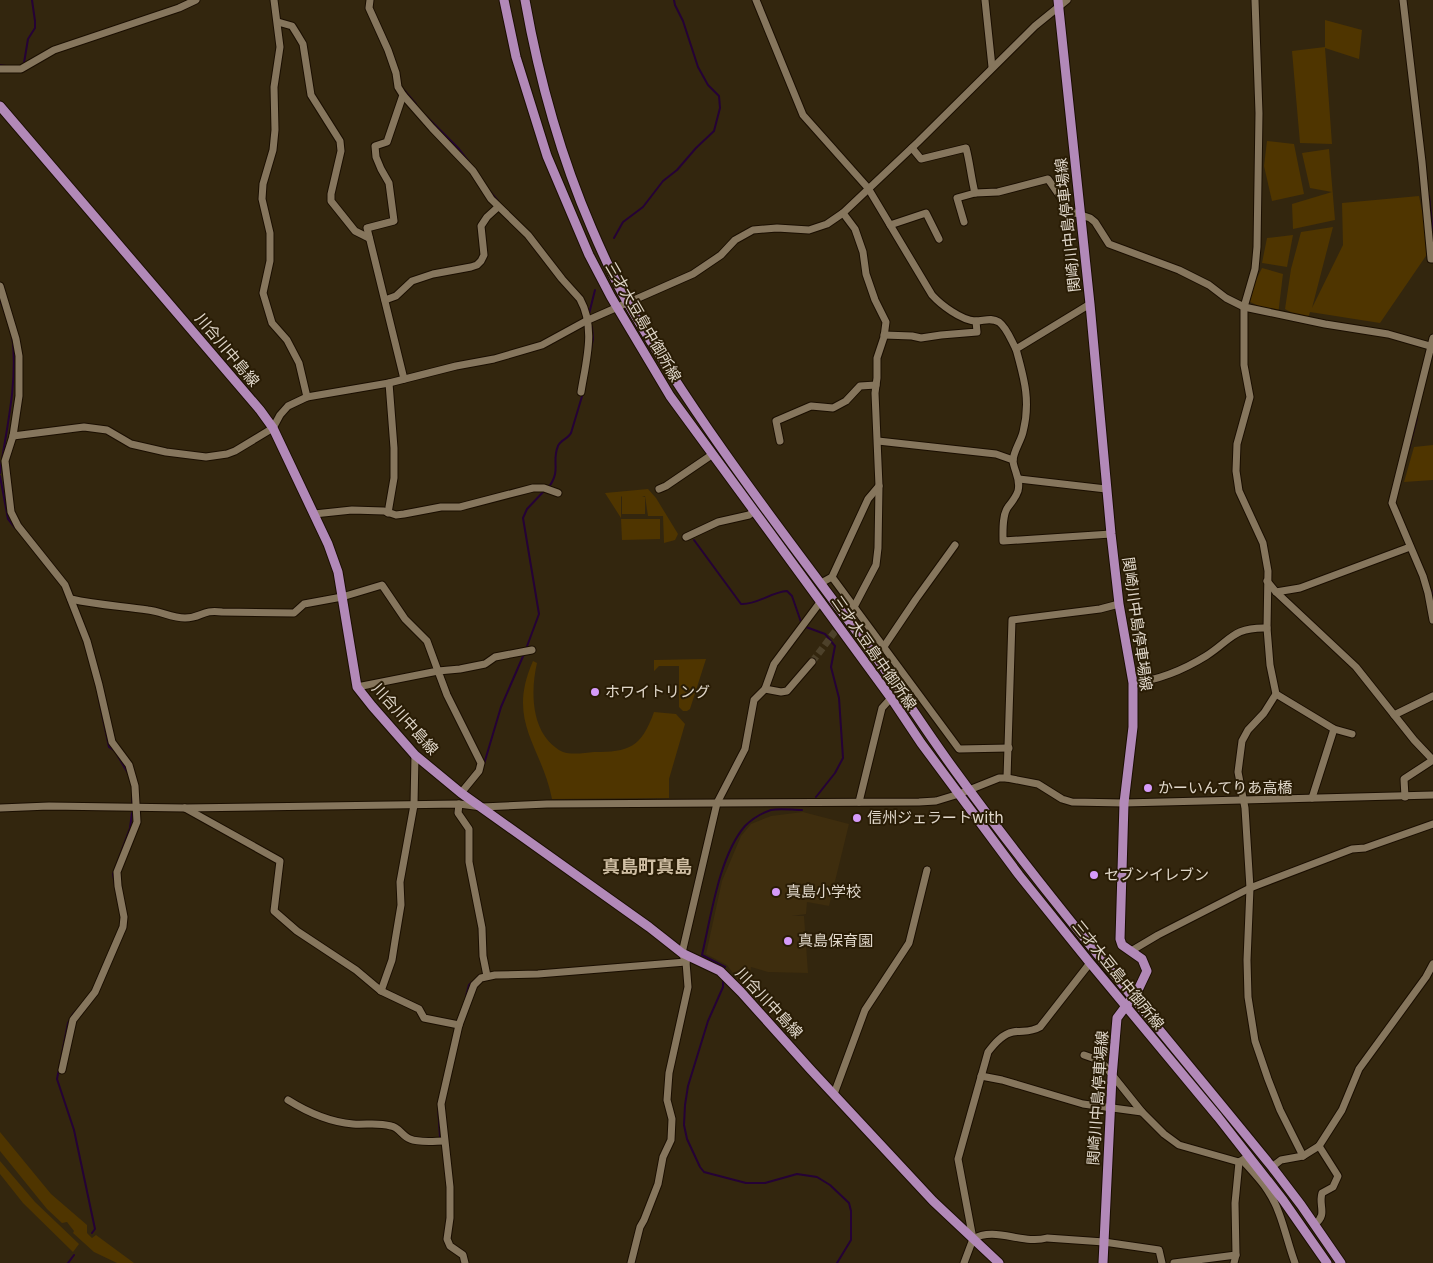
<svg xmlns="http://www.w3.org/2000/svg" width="1433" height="1263" font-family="'DejaVu Sans','Noto Sans JP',sans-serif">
<rect width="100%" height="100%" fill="#33260e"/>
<polygon fill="#3e2d0e" points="803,812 849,824 829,906 807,902 806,914 792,916 804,916 808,973 768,972 751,967 749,981 743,987 727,965 706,954 722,881 741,836 751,824 771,816"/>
<g fill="#4f3500">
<polygon points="1325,20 1362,30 1359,59 1325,48 1332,144 1300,143 1292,51 1325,47"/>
<polygon points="1267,141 1294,144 1304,194 1272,201 1264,166"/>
<polygon points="1329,149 1335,220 1293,229 1292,204 1332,192 1310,188 1302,153"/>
<polygon points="1419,196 1430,250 1380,323 1310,312 1307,321 1285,309 1291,269 1301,232 1333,227 1312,308 1343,245 1342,203"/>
<polygon points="1293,235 1287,267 1262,263 1267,238"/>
<polygon points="1262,268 1283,274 1278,315 1246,300"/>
<polygon points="1433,445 1433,480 1404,482 1414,447"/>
<polygon points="648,489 656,498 678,534 675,540 664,543 663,516 648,516 645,496 642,496 645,497 645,514 622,514 622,497 621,496 621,518 605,493"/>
<polygon points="621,519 660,519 660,539 622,540"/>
<polygon points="706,659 690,709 687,711 683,711 679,707 679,666 659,666 654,671 654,660"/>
<path d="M533,661L537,663C530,693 531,736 563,752C571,755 585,753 594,752C629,752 641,748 654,712L676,714L685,724L669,779V798L552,799C541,744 506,722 533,661Z"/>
<polygon points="0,1132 51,1194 87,1225 87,1233 92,1238 96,1235 134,1263 117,1263 94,1252 73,1233 74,1231 67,1222 62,1223 47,1209 0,1151"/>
<polygon points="0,1161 35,1202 79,1244 73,1252 23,1203 0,1174"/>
</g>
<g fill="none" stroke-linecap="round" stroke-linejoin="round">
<g stroke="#250236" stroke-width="2">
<polyline points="395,60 398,70"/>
<polyline points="0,65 6,66"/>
<polyline points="20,66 24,63 28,39 35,28 35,21 32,0"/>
<polyline points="403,89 416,104"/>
<polyline points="425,115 459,149 473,167"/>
<polyline points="488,189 498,201"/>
<polyline points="1429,196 1433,234"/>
<polyline points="614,238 623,222 643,207 663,181 677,170 696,148 714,131 720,108 719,96 708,85 698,67 683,21 675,5 674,0"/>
<path d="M0,299C5,313 11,328 13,343C17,387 6,430 0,473"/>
<polyline points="589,314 595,290"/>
<polyline points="591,349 593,339 592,327"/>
<polyline points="1409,449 1417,418"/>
<polyline points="0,476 8,519 15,528"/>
<path d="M548,488C562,470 551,462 558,446C560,440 568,439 571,433L583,393"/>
<path d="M694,540L741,604C757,605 771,592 787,591L792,596L801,622"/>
<polyline points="1431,590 1433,599"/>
<polyline points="806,627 825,634 835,646 831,667 839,698 843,758 835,773 816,797"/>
<polyline points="526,649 539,614 523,518 527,509 544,491"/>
<polyline points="98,695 109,747 115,751 129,775"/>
<polyline points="484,764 501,707 524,654"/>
<polyline points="132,787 132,804"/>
<polyline points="118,902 113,874 130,828 132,813"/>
<path d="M725,967L702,955C711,917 719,856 745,826C752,819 762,813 771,810C780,808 792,810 802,810"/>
<polyline points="723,981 723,987 708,1021 688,1086 685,1105 684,1125 687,1139 700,1167 704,1172 746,1183 765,1183 797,1174 817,1177 830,1185 849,1203 851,1211 851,1240 837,1263"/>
<polyline points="466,996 469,985 472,982"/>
<polyline points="77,1010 73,1014 68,1023 57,1079 74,1130 95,1229 92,1233"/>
<polyline points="438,1106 440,1137"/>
<polyline points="68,1263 74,1255"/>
</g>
<polyline stroke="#4d412a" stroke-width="7" stroke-dasharray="7 3.5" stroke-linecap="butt" points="812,662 855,605"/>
<defs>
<g id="minor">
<polyline points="274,0 280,47 274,87 275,130 273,150 263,184 262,199 270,233 270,261 263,293 272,323 287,340 299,363 307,397"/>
<path d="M370,0L369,8L388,50L396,73L398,87L403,95L432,128L473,171L491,199L528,235L562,279L580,299C596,328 586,361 581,392"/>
<path d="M756,0L803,115L868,188L932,295C941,305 961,320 975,321C984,321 991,317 999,322C1007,328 1011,340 1016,349L1090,304"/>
<polyline points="985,0 992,67"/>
<polyline points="1255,0 1259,113 1257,247 1255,269 1244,307 1244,365 1250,397 1237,444 1236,471 1239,491 1263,543 1268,571 1267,628 1270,665 1276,694 1264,713 1248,730 1242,741 1238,772 1245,808 1250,888 1247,960 1248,997 1255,1041 1268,1079 1280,1110 1303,1156"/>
<polyline points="1403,0 1422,162 1431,259 1433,259"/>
<polyline points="278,22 292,26 297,34 303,44 311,95 340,141 341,151 331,194 331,201 355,231 369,238"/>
<polyline points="0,69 21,69 54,50 179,8 196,0"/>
<polyline points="403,95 387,142 375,146 376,157 381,169 389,183 394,221 367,228 404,379"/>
<path d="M912,148L921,159L966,148C970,163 971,177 975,193"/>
<polyline points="843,213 855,229 863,252 866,274 875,300 886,322 884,337 877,358 877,378 875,393 879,486 878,548 876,565 855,605"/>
<polyline points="964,222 957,198 975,193 998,192 1048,179 1068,208 1072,212 1090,218 1095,222 1109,244 1179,270 1209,285 1226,298 1244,307 1325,324 1388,334 1433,347"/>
<polyline points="890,225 926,213 939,239"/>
<polyline points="0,286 16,339 19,356 19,396 13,436 5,461 11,512 18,526 65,585 87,641 99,685 112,742 129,765 135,786 137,822 117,872 118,886 124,917 123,927 95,992 73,1020 62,1070"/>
<polyline points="385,300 396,296 412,281 433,274 471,267 477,265 481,261 484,255 481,226 487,217 498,207"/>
<polyline points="884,335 912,336 921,338 941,335 977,332 976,321"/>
<polyline points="1433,338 1392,503 1423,576 1428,593 1433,620"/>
<path d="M1016,349C1024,378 1031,401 1023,432C1021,441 1013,452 1013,461C1014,471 1021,479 1018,491C1016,497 1012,502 1008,507C1002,515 1003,531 1003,541L1111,534"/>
<polyline points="13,436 84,427 107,430 131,444 166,452 206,457 227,454 235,451 273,428 280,415 288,406 307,397 389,383 456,366 494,359 542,345 586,321 693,274 721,255 735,240 753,230 777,228 809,230 827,224 843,213 918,142 1035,26 1067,0"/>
<polyline points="780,441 776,421 811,406 833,408 846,401 860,386 876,385"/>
<polyline points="878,441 996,454 1013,460"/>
<polyline points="1019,479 1106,489"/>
<polyline points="659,489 666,486 713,454"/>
<polyline points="388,513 394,478 394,448 389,383"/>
<polyline points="314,514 352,510 384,511 396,515 404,514 441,507 460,507 533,488 544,488 558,493"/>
<polyline points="686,537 718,522 749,515 754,511"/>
<polyline points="832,577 959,749 1009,748"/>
<polyline points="1267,581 1276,592 1356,667 1414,740 1433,760"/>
<polyline points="821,583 832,577 868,499 879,486"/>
<polyline points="1276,592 1300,588 1410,547"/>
<path d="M71,599C97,605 121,606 148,610C160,611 172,618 185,618C202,618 202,609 222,612L294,613L304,604L342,597L382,585L405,619L427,641L438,671L357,687"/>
<polyline points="875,656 883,648 916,599 955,545"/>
<path d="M1133,683C1158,680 1185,669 1206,656C1231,640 1233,627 1267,628"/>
<polyline points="765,689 781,692 787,691 812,662"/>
<polyline points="1276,694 1334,729 1312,798"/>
<polyline points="1394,715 1433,696"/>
<polyline points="1334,729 1352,734"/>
<polyline points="1007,778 1012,620 1100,609 1119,604"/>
<polyline points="461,793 479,771 481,763 447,695 438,671 460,669 485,664 495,657 532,650"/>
<polyline points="1405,797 1404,779 1433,760"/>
<polyline points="859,802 882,708 891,698"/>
<polyline points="459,804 458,813 469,829 469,862 482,928 483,956 487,976"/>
<polyline points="0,808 49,806 185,808 459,804 482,807 547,804 919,802 936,801 959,794 999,778 1007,778 1038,784 1062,799 1072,802 1124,803 1433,795"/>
<polyline points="185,808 280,861 274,911 297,931 356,970 381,991 419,1009 424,1018 459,1025"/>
<polyline points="1131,951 1158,935 1250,888 1352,849 1365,848 1433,824"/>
<polyline points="381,991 392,960 395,941 401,905 400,882 414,805 415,755"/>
<polyline points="1084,1055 1101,1061 1142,1112"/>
<polyline points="981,1076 1002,1080 1083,1104 1142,1112 1164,1134 1179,1145 1239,1162 1249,1156"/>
<polyline points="834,1094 865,1010 909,943 927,870"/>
<path d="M288,1100C307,1112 330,1122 353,1124C367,1125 376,1122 391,1126C399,1127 402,1136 410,1139C419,1143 435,1141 444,1141"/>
<path d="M1243,1161C1251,1170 1261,1180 1268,1191C1282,1212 1286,1239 1295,1263"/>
<polyline points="1272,1167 1281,1160 1303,1156 1319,1146 1342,1110 1359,1069 1426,977 1433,964"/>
<path d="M1315,1224C1328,1214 1318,1206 1322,1193L1333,1187L1338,1176L1319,1146"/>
<path d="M973,1239C995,1226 1023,1245 1047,1238L1104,1242L1159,1250L1162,1263"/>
<polyline points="465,1263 463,1255 450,1246 447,1239 450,1218 450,1187 441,1104 459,1025 474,985 481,978 495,975 538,974 686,962"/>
<polyline points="631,1263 640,1227 644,1220 658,1184 663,1157 671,1140 672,1119 667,1100 669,1073 688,987 686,962 682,953 717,803 745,749 754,700 765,689 774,664 821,601"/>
<path d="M964,1263L973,1239L958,1159L988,1052C994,1044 1002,1034 1013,1032C1024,1030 1029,1033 1040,1027L1090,963"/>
<polyline points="1174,1263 1236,1255"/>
<polyline points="1234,1263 1236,1255 1235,1203 1239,1162"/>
</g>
<g id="major">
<polyline points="504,0 516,57 547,156 589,255 611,297 670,396 891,698 921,743 1019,875 1090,963 1218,1117 1283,1200 1327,1263"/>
<path d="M525,0C539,79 560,155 592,229C601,250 611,272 622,293C695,421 787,538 875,656C903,694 928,734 956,772C1055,908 1166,1036 1272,1167L1301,1205L1341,1263"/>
<polyline points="1058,0 1090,304 1111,534 1119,604 1133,683 1133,727 1124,803 1120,939 1122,945 1142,959 1147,971 1138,990 1117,1018 1112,1077 1103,1263"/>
<polyline points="0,106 260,410 273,428 328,544 338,572 357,687 372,706 415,755 461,793 649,927 682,953 720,971 741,992 811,1070 933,1201 999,1263"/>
</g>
</defs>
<use href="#minor" stroke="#1a0e00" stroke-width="9"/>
<use href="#major" stroke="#1a0e00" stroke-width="11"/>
<use href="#minor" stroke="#86765d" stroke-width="7"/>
<use href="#major" stroke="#b289b8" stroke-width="9"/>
</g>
<g fill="#d69bfa" stroke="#291c05" stroke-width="2">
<circle cx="595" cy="692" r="5"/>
<circle cx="1148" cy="788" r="5"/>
<circle cx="857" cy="818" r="5"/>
<circle cx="1094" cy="875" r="5"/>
<circle cx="776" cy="892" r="5"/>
<circle cx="788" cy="941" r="5"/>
</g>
<g text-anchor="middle" stroke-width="4" stroke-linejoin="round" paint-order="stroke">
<g font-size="15" fill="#e0d7ca" stroke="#291c05">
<text transform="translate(1068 225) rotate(-96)" y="5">関崎川中島停車場線</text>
<text transform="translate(643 322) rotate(60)" y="5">三才大豆島中御所線</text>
<text transform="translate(227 350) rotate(50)" y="5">川合川中島線</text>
<text transform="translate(1137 624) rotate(82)" y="5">関崎川中島停車場線</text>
<text transform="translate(874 653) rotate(55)" y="5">三才大豆島中御所線</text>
<text transform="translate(405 719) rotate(48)" y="5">川合川中島線</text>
<text transform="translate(1118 975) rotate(51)" y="5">三才大豆島中御所線</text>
<text transform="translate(769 1003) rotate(47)" y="5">川合川中島線</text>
<text transform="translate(1098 1098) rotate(-86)" y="5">関崎川中島停車場線</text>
</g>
<g font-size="15" fill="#e0d7ca" stroke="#291c05" text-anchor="start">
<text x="605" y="697">ホワイトリング</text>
<text x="1158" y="793">かーいんてりあ高橋</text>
<text x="867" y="823">信州ジェラートwith</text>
<text x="1104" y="880">セブンイレブン</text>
<text x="786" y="897">真島小学校</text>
<text x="798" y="946">真島保育園</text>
</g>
<g font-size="18" font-weight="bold" fill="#d0bfa4" stroke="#291c05">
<text x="647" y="873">真島町真島</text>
</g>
</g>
</svg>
